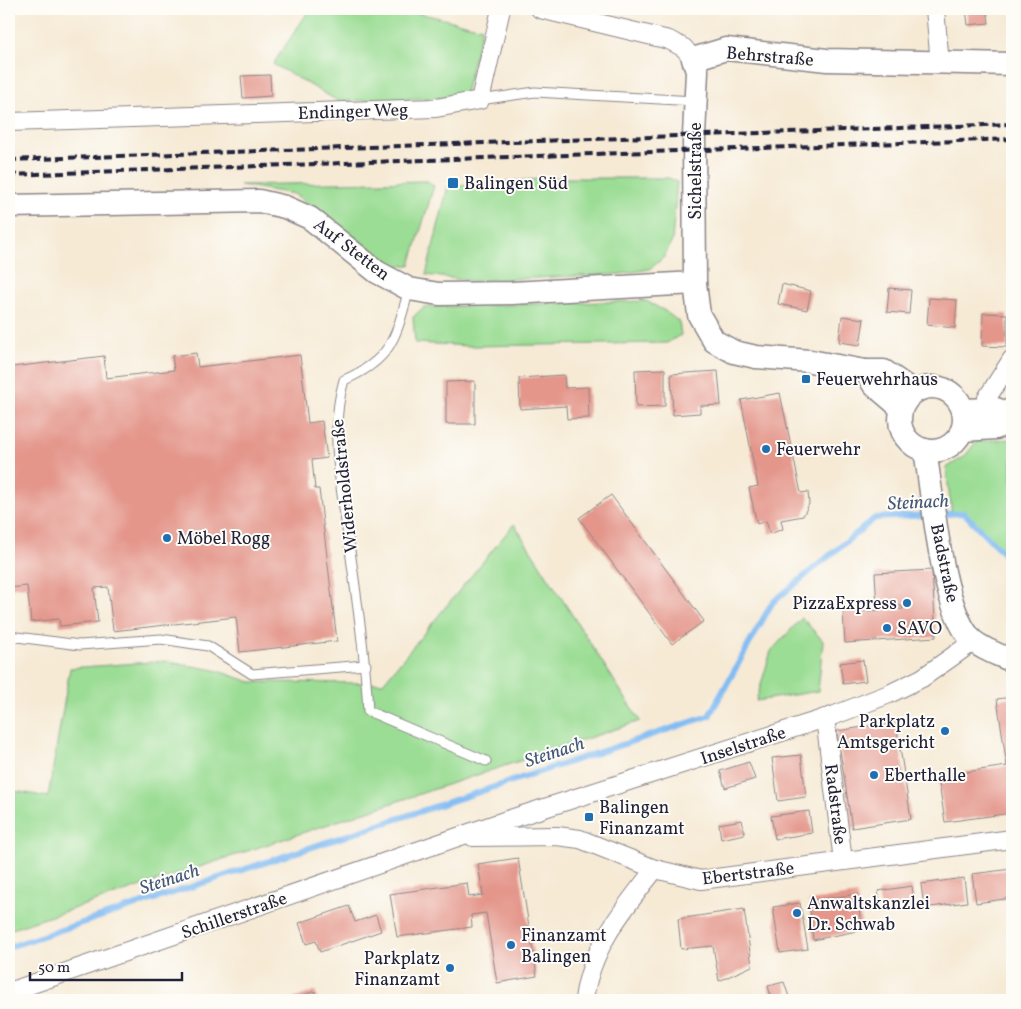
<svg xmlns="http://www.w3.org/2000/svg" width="1021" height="1009" font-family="Vollkorn,serif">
<rect width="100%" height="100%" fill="#fdfcf7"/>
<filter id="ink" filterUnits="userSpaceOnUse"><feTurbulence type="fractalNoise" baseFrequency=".02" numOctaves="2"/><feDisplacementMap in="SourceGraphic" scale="10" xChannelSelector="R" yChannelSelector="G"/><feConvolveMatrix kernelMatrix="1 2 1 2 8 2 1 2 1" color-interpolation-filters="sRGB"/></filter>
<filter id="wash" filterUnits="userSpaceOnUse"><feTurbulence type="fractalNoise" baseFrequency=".0096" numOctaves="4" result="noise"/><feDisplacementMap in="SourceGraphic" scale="20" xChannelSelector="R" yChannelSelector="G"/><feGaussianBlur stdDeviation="1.12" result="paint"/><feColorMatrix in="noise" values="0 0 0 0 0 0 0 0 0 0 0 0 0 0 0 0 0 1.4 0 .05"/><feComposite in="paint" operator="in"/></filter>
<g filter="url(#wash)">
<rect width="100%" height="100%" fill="#f6ead5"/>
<g fill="#9bdd94" stroke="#5e8068">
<polygon points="310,9 401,9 482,28 464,97 338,101 273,64"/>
<polygon points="554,178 669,178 677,182 672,241 664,257 650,269 621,274 472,281 426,275 448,186"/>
<polygon points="427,181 434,186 410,265 395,266 294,194 240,185"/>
<polygon points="646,301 665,311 679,322 681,335 667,343 470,346 415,343 413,317 424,307"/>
<polygon points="1012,439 1012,562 964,513 952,514 946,468 964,457 977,441"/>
<polygon points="514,524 640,721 9,930 9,790 48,797 70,668 164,661 215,670 251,682 383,683"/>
<polygon points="802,618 823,641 818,691 756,701 771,651"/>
</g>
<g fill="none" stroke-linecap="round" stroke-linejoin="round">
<polyline stroke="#82bcf3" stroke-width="6" points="9,947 709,716 772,603 875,518 964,513 1012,562"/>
</g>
<g id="blocks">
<g fill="#e4968b">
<polygon points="966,9 987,9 989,23 968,25"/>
<polygon points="270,75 271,96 243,98 241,76"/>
<polygon points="782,284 811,291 807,310 778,304"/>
<polygon points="889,288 911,290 909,314 887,312"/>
<polygon points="929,298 957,300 955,328 927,325"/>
<polygon points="983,313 1007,314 1007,347 982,346"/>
<polygon points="842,316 864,319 860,345 839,342"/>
<polygon points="196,353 198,367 300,355 308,423 322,421 327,458 312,460 315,489 319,489 337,641 240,652 236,617 113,631 108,587 94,588 98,622 60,626 59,619 31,622 27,586 9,588 9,383 15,383 12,367 104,356 106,378 174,370 172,356"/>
<polygon points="665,369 665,406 636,407 635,370"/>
<polygon points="718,371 721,405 700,406 700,413 673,415 671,374"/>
<polygon points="564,375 565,388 588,387 589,418 567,419 566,406 520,409 519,378"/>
<polygon points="475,381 475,424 446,424 446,382"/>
<polygon points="780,393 801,493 808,492 809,504 803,516 781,520 783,529 770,534 766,521 757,524 749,488 758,486 741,400"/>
<polygon points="611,495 704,621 672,644 579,518"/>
<polygon points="932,570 936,637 845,643 843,612 903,609 902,606 877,607 875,573"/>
<polygon points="863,660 866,681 843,684 840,663"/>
<polygon points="1012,697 1012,813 945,822 938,776 1007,766 997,699"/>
<polygon points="896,722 911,819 852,828 837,731"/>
<polygon points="801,755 806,797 778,801 772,758"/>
<polygon points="749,762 755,779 725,788 720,771"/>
<polygon points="809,811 812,833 775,839 771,816"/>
<polygon points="742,820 745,834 721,839 719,824"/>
<polygon points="518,858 537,976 497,983 486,913 471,915 472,927 397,937 390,894 467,883 469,897 483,895 478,864"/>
<polygon points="1012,869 1012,898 976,903 972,874"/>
<polygon points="964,878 967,902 924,908 921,884"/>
<polygon points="912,886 915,907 881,911 878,891"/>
<polygon points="857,894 862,930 813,940 809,901"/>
<polygon points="800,903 808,949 780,953 773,907"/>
<polygon points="349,906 355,922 376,915 381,931 320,952 316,941 306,944 299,923"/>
<polygon points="744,909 752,966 719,981 713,946 681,949 678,919"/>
<polygon points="784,982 790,1000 772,1000 768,986"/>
<polygon points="315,991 318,1000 290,1000"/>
</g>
</g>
</g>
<g filter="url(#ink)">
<use href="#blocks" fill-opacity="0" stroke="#8c8688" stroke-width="1"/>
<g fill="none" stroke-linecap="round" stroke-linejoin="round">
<defs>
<g id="service">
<polyline points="480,100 535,92 695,101"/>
<path d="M409,289C396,336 393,359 344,380C329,430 341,485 348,536C356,594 365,652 368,711L486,761"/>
<polyline points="9,636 80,645 161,639 208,646 252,674 366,665"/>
</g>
<g id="minor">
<polyline points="540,9 669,40 684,48 693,59"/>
<polyline points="935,9 940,64"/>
<polyline points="9,122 436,108 480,100 501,9"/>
<polyline points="987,409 987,398 1012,359"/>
<polyline points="825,718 843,861"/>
<polyline points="473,837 557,836 580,839 655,869 701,880 1012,839"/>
<polyline points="9,992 507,820 835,715 889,694 922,678 973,642"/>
<path d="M584,1000C590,949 624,908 655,869"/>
</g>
<g id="tertiary">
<polyline points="9,206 259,201 285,207 310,218 377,272 409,289 439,294 512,293 695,283"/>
<polyline points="865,371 874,385 901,408"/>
<circle cx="932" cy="419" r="32"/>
<polyline points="914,392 884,371 865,371 810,361 756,357 734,352 714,341 699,315 695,283 694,136 697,71 693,59 726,49 827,60 1012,64"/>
<polyline points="963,410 996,409 1012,415"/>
<polyline points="962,430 996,428 1012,419"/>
<path d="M925,450C933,497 941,607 971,639C981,649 1000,655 1012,661"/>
</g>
</defs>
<use href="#service" stroke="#8c8688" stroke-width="11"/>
<use href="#minor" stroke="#8c8688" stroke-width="20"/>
<use href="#tertiary" stroke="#8c8688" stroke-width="25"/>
<use href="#service" stroke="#fff" stroke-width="9"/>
<use href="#minor" stroke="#fff" stroke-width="18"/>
<use href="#tertiary" stroke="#fff" stroke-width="22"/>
<g stroke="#22223b" stroke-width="4" stroke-dasharray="8 4" stroke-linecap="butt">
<polyline points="9,160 1012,124"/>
<polyline points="9,175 1012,139"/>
</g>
</g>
</g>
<g fill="#1f6fb2" stroke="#fdfcf7" stroke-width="2">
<rect x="447" y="177" width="12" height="12" rx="2.5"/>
<rect x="801" y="374" width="10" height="10" rx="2.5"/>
<circle cx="766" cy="449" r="5"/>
<circle cx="167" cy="538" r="5"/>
<circle cx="907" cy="603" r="5"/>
<circle cx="887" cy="628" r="5"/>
<circle cx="945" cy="731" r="5"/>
<circle cx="874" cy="775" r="5"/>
<rect x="584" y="812" width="10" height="10" rx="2.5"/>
<circle cx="797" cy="913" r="5"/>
<circle cx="511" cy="945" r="5"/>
<circle cx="450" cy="968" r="5"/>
</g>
<g text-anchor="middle" stroke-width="4" stroke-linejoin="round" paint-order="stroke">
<g font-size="18" fill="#22223b" stroke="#fdfcf7">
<text transform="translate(770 56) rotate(5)" y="6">Behrstraße</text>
<text transform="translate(353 111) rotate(-2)" y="6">Endinger Weg</text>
<text transform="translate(695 171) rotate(-90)" y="6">Sichelstraße</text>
<text transform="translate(352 249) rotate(37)" y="6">Auf Stetten</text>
<text transform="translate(344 486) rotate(-96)" y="6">Widerholdstraße</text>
<text transform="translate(945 563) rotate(78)" y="6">Badstraße</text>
<text transform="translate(743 745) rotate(-18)" y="6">Inselstraße</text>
<text transform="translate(836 804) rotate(83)" y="6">Radstraße</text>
<text transform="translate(748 873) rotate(-7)" y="6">Ebertstraße</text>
<text transform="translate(234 915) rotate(-19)" y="6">Schillerstraße</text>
</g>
<g font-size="18" fill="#22223b" stroke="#fdfcf7" text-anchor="start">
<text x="464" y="189">Balingen Süd</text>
<text x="816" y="385">Feuerwehrhaus</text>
<text x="776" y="455">Feuerwehr</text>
<text x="177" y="544">Möbel Rogg</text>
<text x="897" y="609" text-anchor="end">PizzaExpress</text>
<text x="897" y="634">SAVO</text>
<text x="935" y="727" text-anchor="end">Parkplatz<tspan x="935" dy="21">Amtsgericht</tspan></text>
<text x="884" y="781">Eberthalle</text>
<text x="599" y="813">Balingen<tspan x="599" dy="21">Finanzamt</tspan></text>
<text x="807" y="909">Anwaltskanzlei<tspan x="807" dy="21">Dr. Schwab</tspan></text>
<text x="521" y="941">Finanzamt<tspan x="521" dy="21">Balingen</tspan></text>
<text x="440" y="964" text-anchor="end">Parkplatz<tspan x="440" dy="21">Finanzamt</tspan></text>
</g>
<g font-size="19" font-style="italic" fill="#44587b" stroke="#fdfcf7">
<text transform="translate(918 501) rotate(-3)" y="7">Steinach</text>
<text transform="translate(554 751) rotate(-18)" y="7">Steinach</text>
<text transform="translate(169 878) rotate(-18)" y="7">Steinach</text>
</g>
</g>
<rect width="1021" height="1009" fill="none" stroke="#fdfcf7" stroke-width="30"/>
<path d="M30 972v8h152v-8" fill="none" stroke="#22223b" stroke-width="2.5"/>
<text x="38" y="972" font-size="15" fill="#22223b" stroke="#fdfcf7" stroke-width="4" paint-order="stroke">50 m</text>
</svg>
